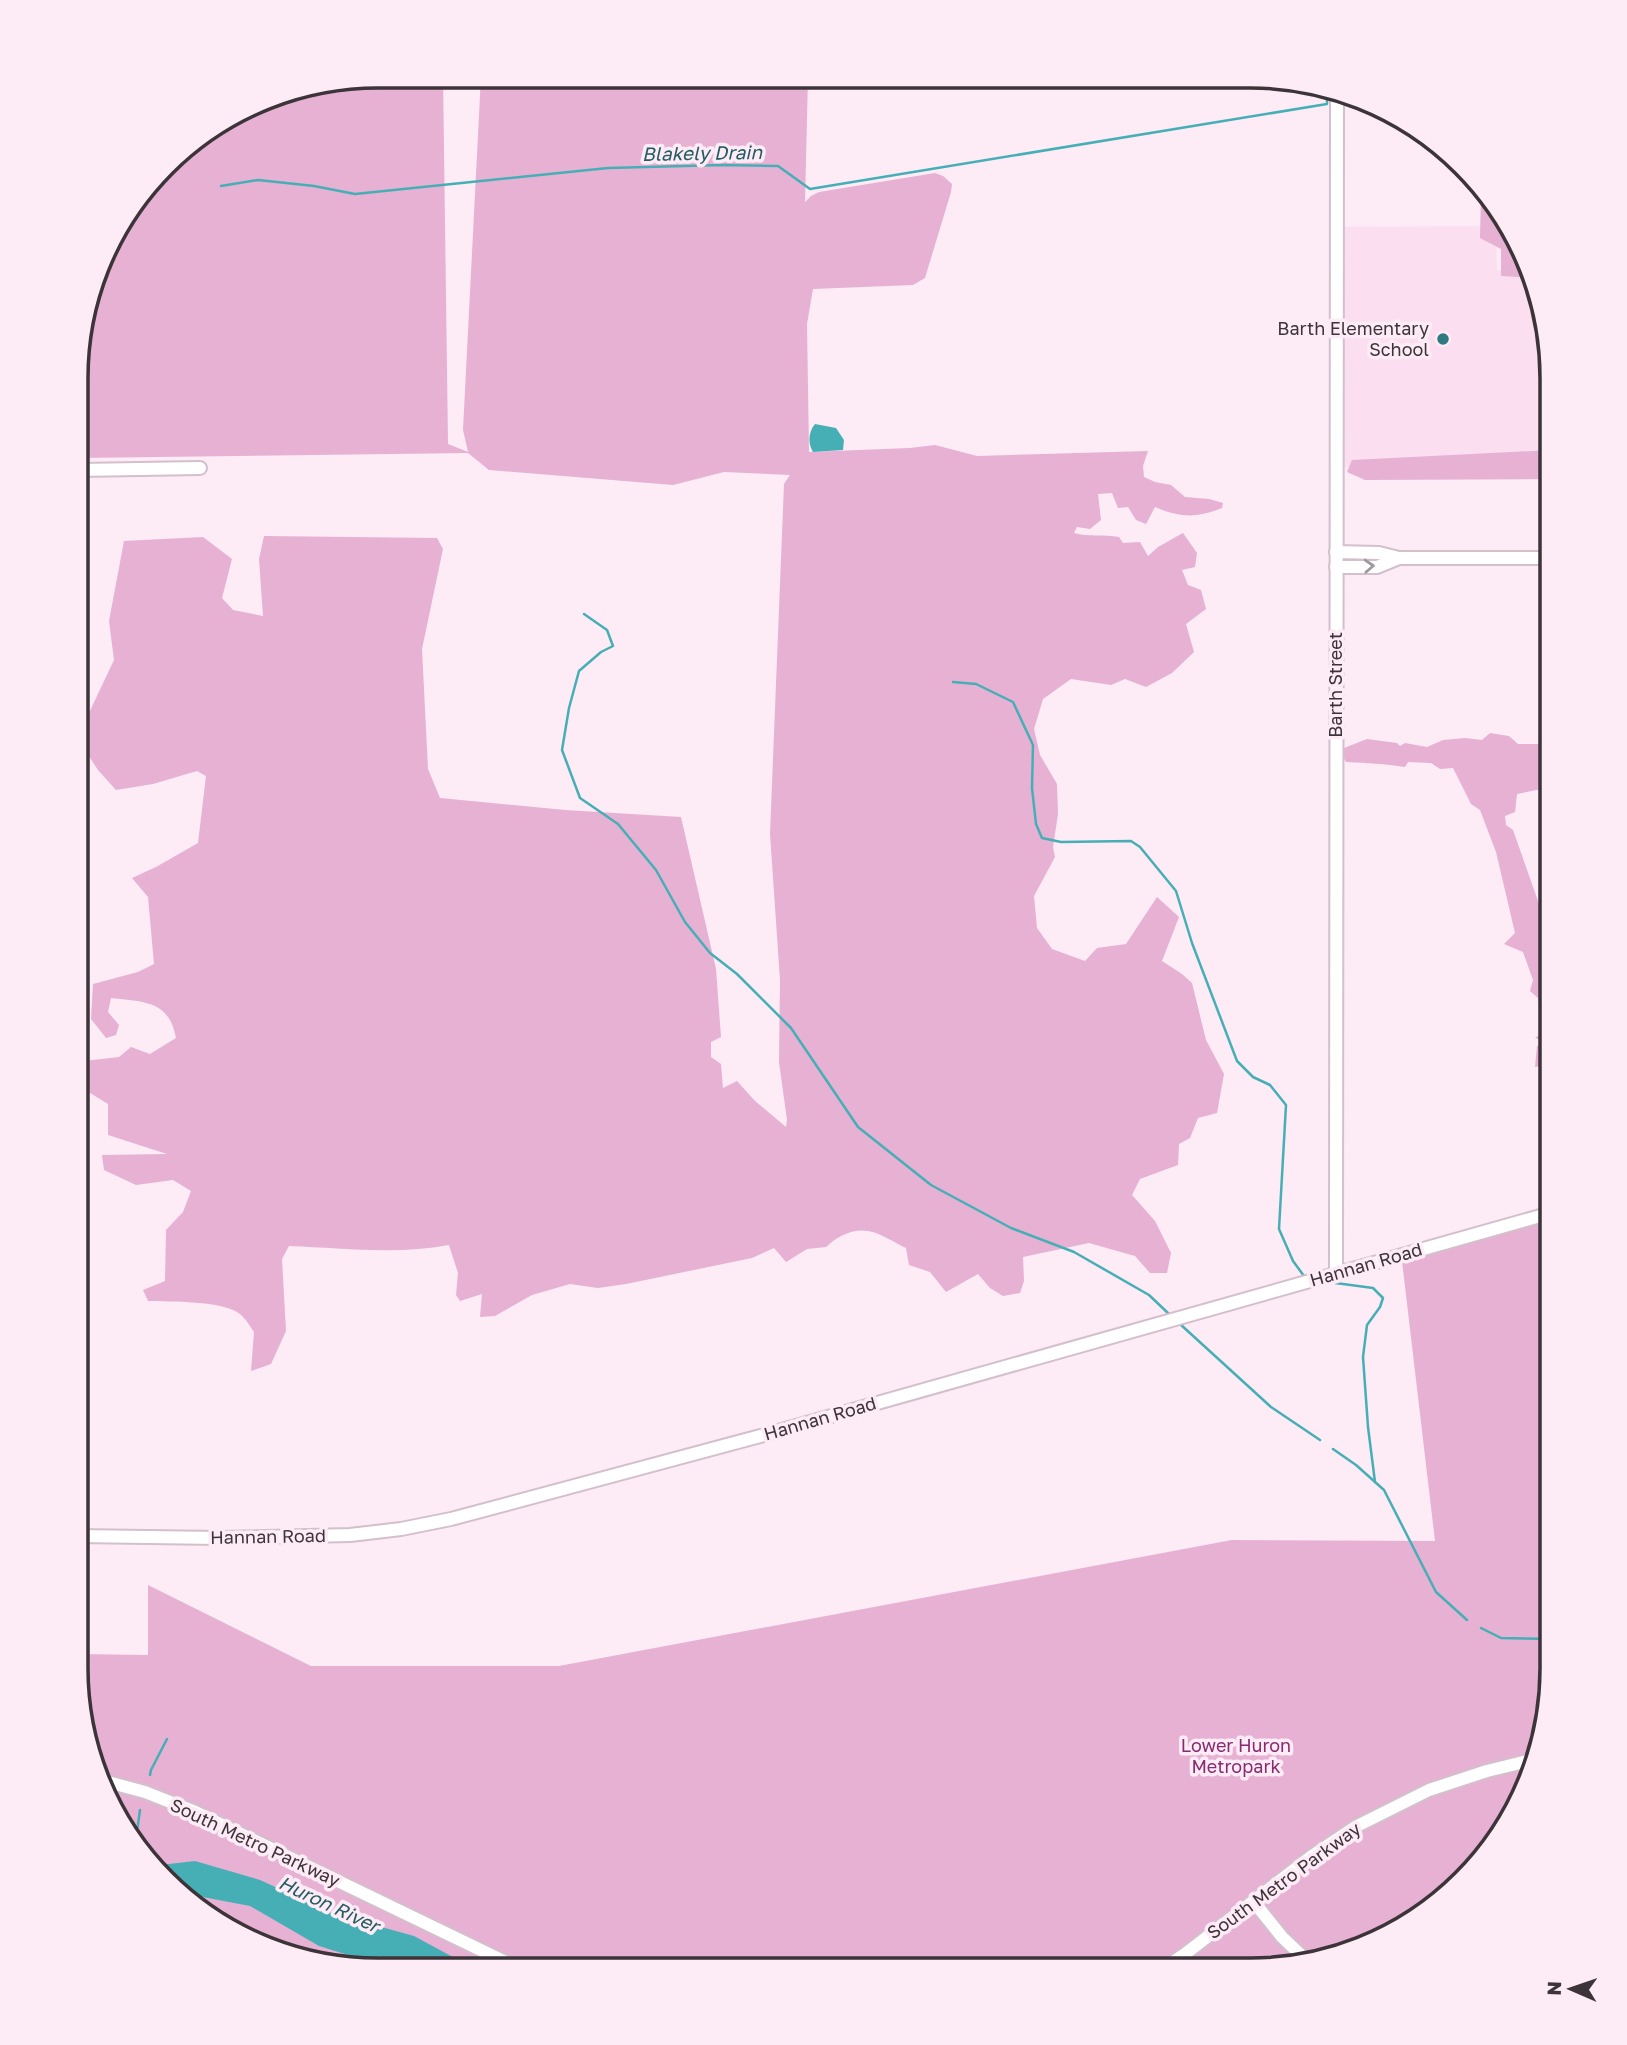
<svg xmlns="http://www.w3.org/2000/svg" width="1627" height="2045" font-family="'Golos Text',sans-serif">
<rect width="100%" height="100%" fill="#fdebf6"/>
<polygon fill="#fcdef1" points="1496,226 1497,270 1529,270 1542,300 1552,378 1552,466 1341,467 1339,227"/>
<g fill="#e6b1d3">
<path d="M378,75H443L448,444L468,452L463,430L481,76L808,77L805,202L811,196L819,192L935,173L943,176L952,184L951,192L925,278L913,285L813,289L807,324L809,452L910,448L935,445L977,456L1148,451L1143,466L1144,477L1155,482L1171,485L1185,497L1209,499L1223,503L1222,508C1197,518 1180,518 1155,507L1146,524L1136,520L1128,507L1118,508L1112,493L1098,494L1101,520L1090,529L1077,527L1074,533C1088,537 1104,534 1119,537L1123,543L1140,542L1148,556L1158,547L1183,533L1197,553L1195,567L1182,570L1188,585L1201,590L1206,609L1186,624L1194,652L1172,673L1146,687L1125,679L1111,685L1071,679L1043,699L1034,729L1040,755L1057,784L1058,814L1053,847L1055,857L1034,896L1037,928L1052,949L1085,961L1097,948L1126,944L1157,897L1179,917L1162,961L1182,974L1192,983L1206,1040L1224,1074L1217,1113L1198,1118L1190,1138L1179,1144L1178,1165L1140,1179L1132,1195L1155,1221L1171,1253L1167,1273H1150L1135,1256L1089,1243L1023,1257L1024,1281L1020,1293L1003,1296L990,1288L978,1274L946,1292L930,1272L909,1265L906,1248C895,1243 881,1233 868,1231C853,1228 836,1237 826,1247L807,1249L786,1262L774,1248L752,1258L626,1284L598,1288L570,1284L532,1295L495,1316L480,1317L482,1294L460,1301L456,1295L458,1273L449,1245C397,1255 342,1248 289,1246L282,1259L286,1331L271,1364L251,1371L254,1332C250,1326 245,1318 240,1314C222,1300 171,1302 148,1301L143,1290L165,1281L166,1230L183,1212L191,1191L173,1180L136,1185L104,1170L102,1155L167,1154L108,1135V1104L82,1088L84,1061L119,1057L131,1047L150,1054L176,1038C169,1000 144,1002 111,998L108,1012L119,1025L116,1035L106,1038L91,1019L93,984L138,972L154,964L148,897L132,878L156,867L198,843L206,776L197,771L153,784L116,790L98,770L83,747L88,715L114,660L109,621L124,541L203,537L232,559L222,598L233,610L263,616L259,559L264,536L437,538L443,549L422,649L428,769L440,798L565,810L681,817L716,969L721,1037L711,1042V1057L721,1064L723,1088L737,1081L755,1101L786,1127L787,1120L779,1062L780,980L770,834L784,484L790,475L724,472L673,485L489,470L468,453L78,458V338L116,227L179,150L280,91Z"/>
<polygon points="1481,195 1511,227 1533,278 1501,276 1501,249 1480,238"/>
<polygon points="1552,450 1552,479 1365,480 1347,472 1352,460"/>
<path d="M1490,733L1509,736L1518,744H1552V787L1517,794L1515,812L1505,816L1506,825L1513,830L1539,904L1551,916V1065L1535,1067L1537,1046L1547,1042L1535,1038L1543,1032L1538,998L1530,991L1533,980L1523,952L1504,944L1515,933L1496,852L1480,810L1471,804L1453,768L1440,769L1431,763L1408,762L1405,767C1385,764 1367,763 1346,762L1342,755L1344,748L1367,739L1397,743L1400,746L1405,743L1427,747L1443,740L1465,738L1482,740Z"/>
<polygon points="1551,1219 1551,1686 1511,1819 1463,1881 1400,1929 1269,1969 358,1969 281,1954 210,1919 116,1818 85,1745 75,1668 75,1654 148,1655 148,1585 311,1666 559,1666 1232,1540 1435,1541 1402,1261"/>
</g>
<g fill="#46afb6">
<path d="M815,424L836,428L844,440L843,450L813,452C808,444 808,432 815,424Z"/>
<polygon points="195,1861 260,1880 334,1914 414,1936 462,1962 467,1969 373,1969 364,1960 319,1946 250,1906 187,1894 160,1865"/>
</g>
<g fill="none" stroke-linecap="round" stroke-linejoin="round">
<g stroke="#46afb6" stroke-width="2.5">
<polyline points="221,186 258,180 314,186 355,194 608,168 723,165 778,166 810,189 1327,104 1327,92"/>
<polyline points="584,614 607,630 613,646 601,652 579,671 569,708 562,750 580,798 618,824 656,870 685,922 710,953 737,974 791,1028 858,1127 931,1185 1011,1228 1074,1252 1149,1295 1169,1314"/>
<polyline points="953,682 976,684 1013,702 1033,745 1032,788 1036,824 1042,838 1061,842 1131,841 1140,847 1176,891 1192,943 1237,1061 1253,1077 1270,1085 1286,1105 1279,1229 1293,1261 1304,1276"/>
<polyline points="1328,1282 1373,1288 1383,1298 1380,1307 1367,1325 1363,1357 1368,1427 1375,1482"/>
<polyline points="1180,1324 1271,1407 1320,1440"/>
<polyline points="1333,1449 1356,1465 1384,1490 1436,1592 1467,1620"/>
<polyline points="1481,1628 1501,1638 1551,1639"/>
<polyline points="150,1775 151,1770 167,1739"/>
<polyline points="136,1839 140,1810"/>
</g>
<defs>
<g id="minor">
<polyline points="78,470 200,468"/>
<polyline points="1336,552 1379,553 1399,558 1552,558"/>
<polyline points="1336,567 1377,567 1399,558"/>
<polyline points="1336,1273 1337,96"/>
<polyline points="76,1536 219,1538 350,1535 401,1529 451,1519 764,1435 1551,1213"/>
<polyline points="100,1780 145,1792 193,1811 520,1969"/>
<polyline points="1254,1902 1282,1937 1304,1958"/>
<polyline points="1163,1969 1185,1954 1312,1856 1357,1826 1429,1790 1487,1771 1528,1761"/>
</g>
</defs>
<use href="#minor" stroke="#d4bfcc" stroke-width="16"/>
<use href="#minor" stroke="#fff" stroke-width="12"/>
</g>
<defs><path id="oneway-chevron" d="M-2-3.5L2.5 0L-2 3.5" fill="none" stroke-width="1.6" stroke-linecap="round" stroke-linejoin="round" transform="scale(1.75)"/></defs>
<use stroke="#9e9a9c" href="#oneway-chevron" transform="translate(1369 566) rotate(-3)"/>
<circle fill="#30797f" stroke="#fdebf6" stroke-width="2.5" cx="1443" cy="339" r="7"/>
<g text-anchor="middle" stroke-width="7" stroke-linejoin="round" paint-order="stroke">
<g font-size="18" fill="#3d343a" stroke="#fdebf6" text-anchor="end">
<text x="1429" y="335">Barth Elementary<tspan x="1429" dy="21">School</tspan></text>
</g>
<g font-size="18" fill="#3d343a" stroke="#fdebf6">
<text transform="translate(1336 685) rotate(-90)" y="6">Barth Street</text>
<text transform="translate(1366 1265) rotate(-16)" y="6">Hannan Road</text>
<text transform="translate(820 1419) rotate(-16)" y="6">Hannan Road</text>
<text transform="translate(268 1537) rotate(-1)" y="6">Hannan Road</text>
<text transform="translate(255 1843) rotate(25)" y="6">South Metro Parkway</text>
<text transform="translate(1284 1881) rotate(-36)" y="6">South Metro Parkway</text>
</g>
<g font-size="18" fill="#882a6f" stroke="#fdebf6">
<text x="1236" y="1752">Lower Huron<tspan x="1236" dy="21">Metropark</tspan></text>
</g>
<g font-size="19" font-style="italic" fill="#235c61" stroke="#fdebf6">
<text transform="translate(702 153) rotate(-1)" y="7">Blakely Drain</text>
<text transform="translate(329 1904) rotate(25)" y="7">Huron River</text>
</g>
</g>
<path d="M0 0H1627V2045H0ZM378 88H1250A290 290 0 0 1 1540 378V1668A290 290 0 0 1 1250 1958H378A290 290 0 0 1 88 1668V378A290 290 0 0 1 378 88Z" fill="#fdebf6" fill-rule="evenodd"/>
<path fill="none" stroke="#3d343a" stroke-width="3.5" d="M378 88H1250A290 290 0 0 1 1540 378V1668A290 290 0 0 1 1250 1958H378A290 290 0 0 1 88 1668V378A290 290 0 0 1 378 88Z"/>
<g transform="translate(1571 1989) rotate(272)" stroke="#fdebf6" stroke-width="5" paint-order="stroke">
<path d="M0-5L12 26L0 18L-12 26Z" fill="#3d343a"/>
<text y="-10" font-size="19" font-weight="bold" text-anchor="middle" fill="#3d343a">N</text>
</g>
</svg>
